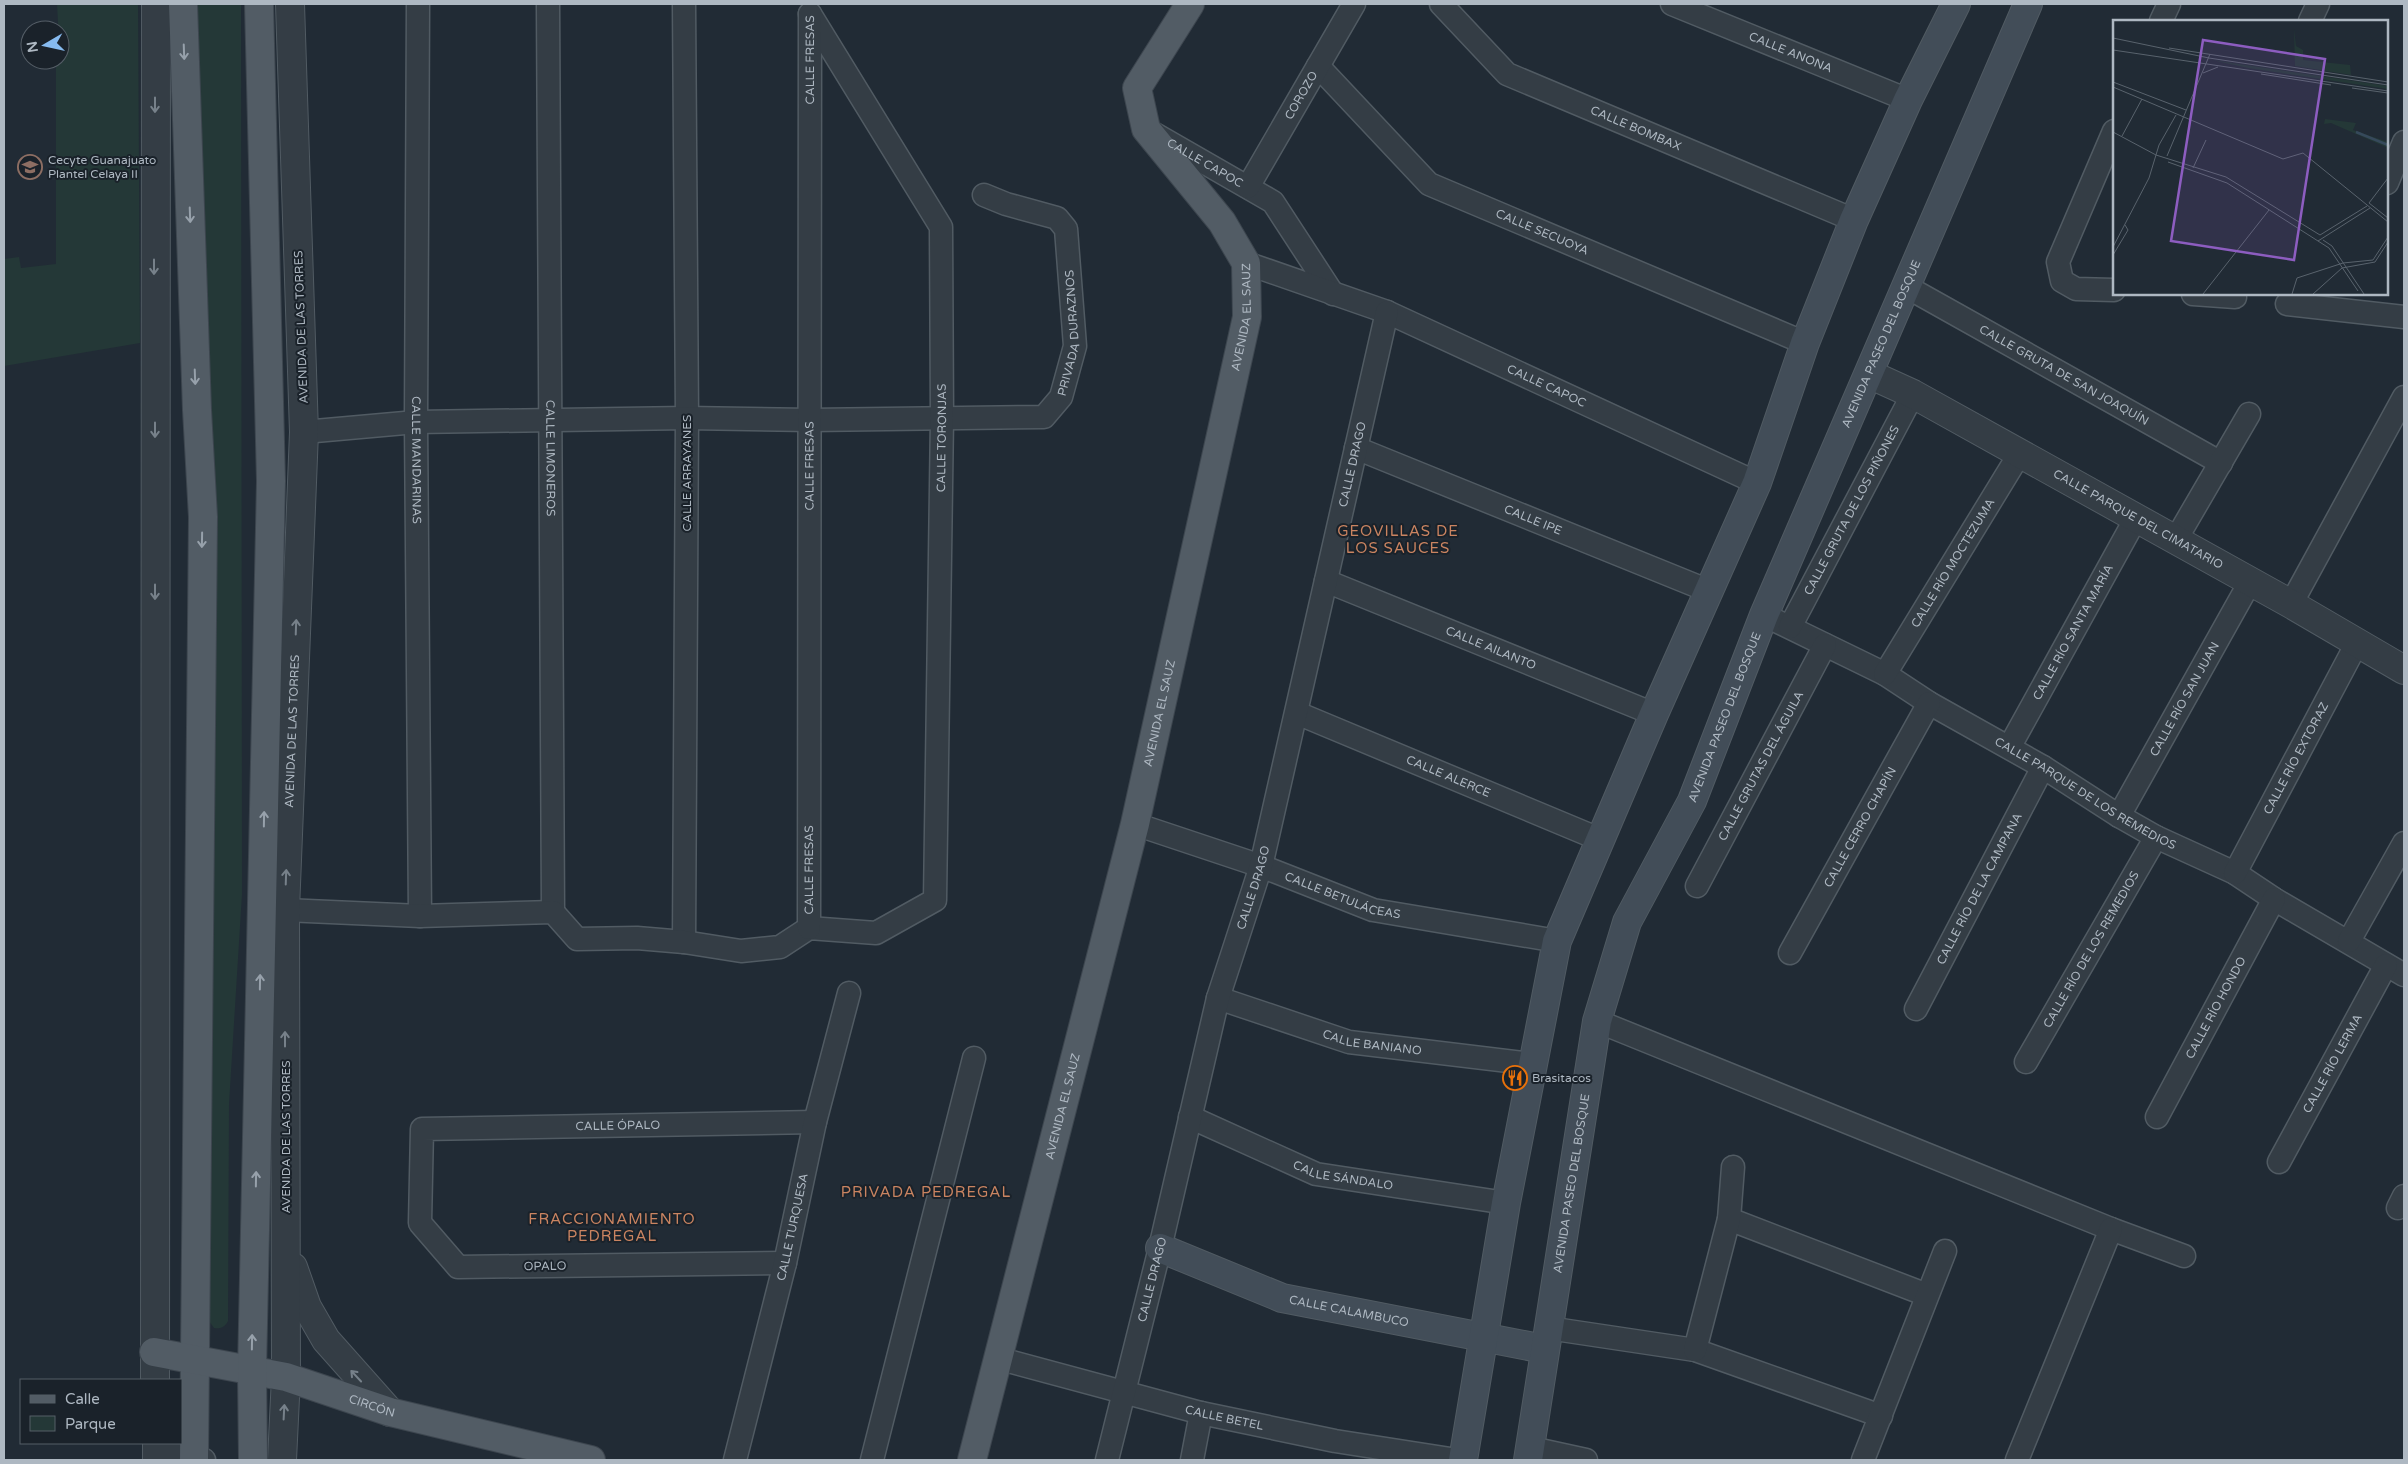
<svg xmlns="http://www.w3.org/2000/svg" width="2408" height="1464" font-family="'Varela Round',sans-serif">
<rect width="100%" height="100%" fill="#212b35"/>
<g fill="#243837">
<polygon points="57,4 138,4 140,343 4,366 4,259 19,257 21,268 56,264 56,60 60,60"/>
<path d="M197,4H241L242,894L229,1104L228,1321C225,1327 221,1329 214,1328L209,1321Z"/>
</g>
<g fill="none" stroke-linecap="round" stroke-linejoin="round">
<defs>
<g id="minor">
<path id="s1" d="M418,4L416,422L420,916"/>
<path id="s2" d="M548,4L553,912"/>
<polyline points="684,4 687,418 684,942"/>
<path id="s3" d="M1441,4L1507,74L1854,220"/>
<path id="s4" d="M1672,4L1908,100"/>
<polyline points="2161,21 2169,4"/>
<polyline points="2310,21 2318,4"/>
<path id="s5" d="M1318,66L1429,184L1805,343"/>
<polyline points="2114,131 2058,262 2062,281 2076,289 2114,290"/>
<path id="s6" d="M1153,133L1273,202L1333,294"/>
<polyline points="2387,183 2404,142"/>
<path id="s7" d="M1248,187L1354,4"/>
<path id="s8" d="M1246,263L1387,312L1757,483"/>
<path id="s9" d="M1907,287L2221,463"/>
<polyline points="2193,294 2235,297"/>
<polyline points="2287,304 2404,317"/>
<path id="s10" d="M304,432L416,422L687,418L811,420L1044,417L1061,397L1075,346L1066,229L1057,218L1006,204L984,195"/>
<path id="s11" d="M1356,448L1709,591"/>
<polyline points="2175,541 2249,414"/>
<path id="s12" d="M1326,581L1654,714"/>
<polyline points="2291,604 2404,397"/>
<path id="s13" d="M1764,615L1885,674L1929,703L2043,767L2119,816L2156,837L2235,873L2274,899L2404,975"/>
<path id="s14" d="M1790,627L1913,394"/>
<path id="s15" d="M1885,674L2020,453"/>
<path id="s16" d="M1297,713L1599,839"/>
<path id="s17" d="M2010,746L2136,518"/>
<path id="s18" d="M2119,816L2250,582"/>
<path id="s19" d="M1135,824L1261,866L1373,910L1557,941"/>
<path id="s20" d="M2235,873L2357,643"/>
<path id="s21" d="M1697,886L1825,645"/>
<path id="s22" d="M285,910L420,916L553,912L577,939L637,938L684,942L741,951L780,947L809,928L876,933L935,900L942,418L941,227L810,14"/>
<path id="s23" d="M809,928L810,14"/>
<polyline points="2349,941 2404,843"/>
<path id="s24" d="M1790,953L1929,703"/>
<path id="s25" d="M1218,998L1349,1042L1532,1064"/>
<path id="s26" d="M1916,1009L2043,767"/>
<polyline points="1597,1021 2111,1229 2184,1256"/>
<path id="s27" d="M2026,1062L2156,837"/>
<path id="s28" d="M1190,1117L1316,1174L1506,1203"/>
<path id="s29" d="M2157,1117L2274,899"/>
<path id="s30" d="M2279,1162L2386,965"/>
<polyline points="2398,1208 2404,1196"/>
<polyline points="1729,1219 1927,1295"/>
<path id="s31" d="M785,1263L458,1267L420,1223L422,1129L815,1122"/>
<polyline points="1548,1328 1695,1350 1881,1416"/>
<polyline points="1695,1350 1729,1219 1733,1167"/>
<path id="s32" d="M997,1358L1201,1413L1335,1441L1457,1460"/>
<polyline points="157,1448 204,1460"/>
<polyline points="1531,1448 1586,1460"/>
<path id="s33" d="M735,1460L785,1263L815,1122L849,993"/>
<polyline points="872,1460 974,1058"/>
<path id="s34" d="M1107,1460L1160,1248L1218,998L1261,866L1387,312"/>
<polyline points="1192,1460 1201,1413"/>
<polyline points="1863,1460 1945,1251"/>
<polyline points="2017,1460 2111,1229"/>
</g>
<g id="tertiary">
<path id="s35" d="M1869,374L1913,394L2291,604L2404,670"/>
<polyline points="293,1267 307,1307 326,1340 390,1412"/>
<polyline points="155,1380 156,4"/>
<polyline points="157,1443 157,1460"/>
<path id="s36" d="M282,1460L286,1377L285,910L304,432L290,4"/>
</g>
<g id="secondary">
<path id="s37" d="M1160,1248L1282,1298L1544,1349"/>
<polyline points="1463,1460 1506,1203 1557,941 1654,714 1757,483 1805,343 1854,220 1908,100 1956,4"/>
<path id="s38" d="M1528,1460L1597,1021L1627,922L1692,801L1764,615L2028,4"/>
</g>
<g id="primary">
<polyline points="183,4 197,410 203,517 194,1460"/>
<path id="s39" d="M154,1352L286,1377L390,1412L591,1460"/>
<polyline points="253,1460 252,1371 271,481 259,4"/>
<path id="s40" d="M972,1460L1135,824L1247,317L1246,263L1222,222L1146,129L1137,88L1190,4"/>
</g>
</defs>
<use href="#minor" stroke="#515b63" stroke-width="25"/>
<use href="#tertiary" stroke="#515b63" stroke-width="30"/>
<use href="#secondary" stroke="#515b63" stroke-width="30"/>
<use href="#primary" stroke="#3d464f" stroke-width="30"/>
<use href="#minor" stroke="#343d45" stroke-width="22"/>
<use href="#tertiary" stroke="#343d45" stroke-width="28"/>
<use href="#secondary" stroke="#424d58" stroke-width="28"/>
<use href="#primary" stroke="#525c65" stroke-width="28"/>
</g>
<defs><path id="oneway-shaft" d="M-6 0H5M1.5-3L5.5 0L1.5 3" fill="none" stroke-width="1.6" stroke-linecap="round" stroke-linejoin="round" transform="scale(1.25)"/></defs>
<g stroke="#97a1ab">
<use href="#oneway-shaft" transform="translate(184 52) rotate(88)"/>
<use href="#oneway-shaft" transform="translate(190 215) rotate(88)"/>
<use href="#oneway-shaft" transform="translate(195 377) rotate(88)"/>
<use href="#oneway-shaft" transform="translate(202 540) rotate(91)"/>
<use href="#oneway-shaft" transform="translate(264 819) rotate(-89)"/>
<use href="#oneway-shaft" transform="translate(260 982) rotate(-89)"/>
<use href="#oneway-shaft" transform="translate(256 1179) rotate(-89)"/>
<use href="#oneway-shaft" transform="translate(252 1342) rotate(-89)"/>
</g>
<g stroke="#77818a">
<use href="#oneway-shaft" transform="translate(155 105) rotate(90)"/>
<use href="#oneway-shaft" transform="translate(154 267) rotate(90)"/>
<use href="#oneway-shaft" transform="translate(155 430) rotate(90)"/>
<use href="#oneway-shaft" transform="translate(155 592) rotate(90)"/>
<use href="#oneway-shaft" transform="translate(296 627) rotate(-88)"/>
<use href="#oneway-shaft" transform="translate(286 877) rotate(-88)"/>
<use href="#oneway-shaft" transform="translate(285 1039) rotate(-90)"/>
<use href="#oneway-shaft" transform="translate(356 1376) rotate(-133)"/>
<use href="#oneway-shaft" transform="translate(284 1412) rotate(-87)"/>
</g>
<defs>
<symbol id="university-ring" viewBox="-11 -11 22 22"><circle r="9.5" fill="#1a222a" stroke="#8d6e63" stroke-width="1.5"/><path d="M0-5L7-2L0 1L-7-2ZM-4 1L0 2.5L4 1V4Q0 6-4 4Z" fill="#8d6e63"/></symbol>
<symbol id="restaurant-ring" viewBox="-11 -11 22 22"><circle r="9.5" fill="#1a222a" stroke="#e8710a" stroke-width="1.5"/><path d="M-5-6h1v4h1v-4h1v4h1v-4h1v5L-1.5 .5V6h-2V.5L-5-1ZM5-6V6H3V1.5H1.5Q1.5-4 5-6Z" fill="#e8710a"/></symbol>
</defs>
<g fill-rule="evenodd">
<use href="#university-ring" x="16" y="153" width="28" height="28"/>
<use href="#restaurant-ring" x="1501" y="1064" width="28" height="28"/>
</g>
<g text-anchor="middle" stroke-width="4" stroke-linejoin="round" paint-order="stroke">
<g font-size="12" fill="#aeb8c2" stroke="#1a222a">
<text dy="4" stroke="none"><textPath href="#s4" startOffset="128">CALLE ANONA</textPath></text>
<text dy="4" stroke="none"><textPath href="#s23" startOffset="868">CALLE FRESAS</textPath></text>
<text dy="4" stroke="none"><textPath href="#s7" startOffset="106">COROZO</textPath></text>
<text dy="4" stroke="none"><textPath href="#s3" startOffset="236">CALLE BOMBAX</textPath></text>
<text dy="4" stroke="none"><textPath href="#s6" startOffset="60">CALLE CAPOC</textPath></text>
<text dy="4" stroke="none"><textPath href="#s5" startOffset="285">CALLE SECUOYA</textPath></text>
<text dy="4" stroke="none"><textPath href="#s40" startOffset="1175">AVENIDA EL SAUZ</textPath></text>
<text transform="translate(301 327) rotate(-92)" y="4">AVENIDA DE LAS TORRES</text>
<text dy="4" stroke="none"><textPath href="#s10" startOffset="832">PRIVADA DURAZNOS</textPath></text>
<text dy="4" stroke="none"><textPath href="#s38" startOffset="1180">AVENIDA PASEO DEL BOSQUE</textPath></text>
<text dy="4" stroke="none"><textPath href="#s9" startOffset="180">CALLE GRUTA DE SAN JOAQUÍN</textPath></text>
<text dy="4" stroke="none"><textPath href="#s8" startOffset="325">CALLE CAPOC</textPath></text>
<text dy="4" stroke="none"><textPath href="#s22" startOffset="1140">CALLE TORONJAS</textPath></text>
<text dy="4" stroke="none"><textPath href="#s2" startOffset="454">CALLE LIMONEROS</textPath></text>
<text dy="4" stroke="none"><textPath href="#s1" startOffset="456">CALLE MANDARINAS</textPath></text>
<text dy="4" stroke="none"><textPath href="#s34" startOffset="1026">CALLE DRAGO</textPath></text>
<text dy="4" stroke="none"><textPath href="#s23" startOffset="462">CALLE FRESAS</textPath></text>
<text transform="translate(687 473) rotate(-90)" y="4">CALLE ARRAYANES</text>
<text dy="4" stroke="none"><textPath href="#s14" startOffset="132">CALLE GRUTA DE LOS PIÑONES</textPath></text>
<text dy="4" stroke="none"><textPath href="#s11" startOffset="191">CALLE IPE</textPath></text>
<text dy="4" stroke="none"><textPath href="#s35" startOffset="306">CALLE PARQUE DEL CIMATARIO</textPath></text>
<text dy="4" stroke="none"><textPath href="#s15" startOffset="130">CALLE RÍO MOCTEZUMA</textPath></text>
<text dy="4" stroke="none"><textPath href="#s17" startOffset="130">CALLE RÍO SANTA MARÍA</textPath></text>
<text dy="4" stroke="none"><textPath href="#s12" startOffset="178">CALLE AILANTO</textPath></text>
<text dy="4" stroke="none"><textPath href="#s18" startOffset="134">CALLE RÍO SAN JUAN</textPath></text>
<text dy="4" stroke="none"><textPath href="#s40" startOffset="770">AVENIDA EL SAUZ</textPath></text>
<text dy="4" stroke="none"><textPath href="#s38" startOffset="775">AVENIDA PASEO DEL BOSQUE</textPath></text>
<text dy="4" stroke="none"><textPath href="#s36" startOffset="729">AVENIDA DE LAS TORRES</textPath></text>
<text dy="4" stroke="none"><textPath href="#s20" startOffset="130">CALLE RÍO EXTORAZ</textPath></text>
<text dy="4" stroke="none"><textPath href="#s21" startOffset="136">CALLE GRUTAS DEL ÁGUILA</textPath></text>
<text dy="4" stroke="none"><textPath href="#s16" startOffset="164">CALLE ALERCE</textPath></text>
<text dy="4" stroke="none"><textPath href="#s13" startOffset="368">CALLE PARQUE DE LOS REMEDIOS</textPath></text>
<text dy="4" stroke="none"><textPath href="#s24" startOffset="144">CALLE CERRO CHAPÍN</textPath></text>
<text dy="4" stroke="none"><textPath href="#s23" startOffset="58">CALLE FRESAS</textPath></text>
<text dy="4" stroke="none"><textPath href="#s34" startOffset="591">CALLE DRAGO</textPath></text>
<text dy="4" stroke="none"><textPath href="#s26" startOffset="136">CALLE RÍO DE LA CAMPANA</textPath></text>
<text dy="4" stroke="none"><textPath href="#s19" startOffset="220">CALLE BETULÁCEAS</textPath></text>
<text dy="4" stroke="none"><textPath href="#s27" startOffset="130">CALLE RÍO DE LOS REMEDIOS</textPath></text>
<text dy="4" stroke="none"><textPath href="#s29" startOffset="124">CALLE RÍO HONDO</textPath></text>
<text dy="4" stroke="none"><textPath href="#s25" startOffset="161">CALLE BANIANO</textPath></text>
<text dy="4" stroke="none"><textPath href="#s30" startOffset="112">CALLE RÍO LERMA</textPath></text>
<text dy="4" stroke="none"><textPath href="#s40" startOffset="365">AVENIDA EL SAUZ</textPath></text>
<text dy="4" stroke="none"><textPath href="#s31" startOffset="675">CALLE ÓPALO</textPath></text>
<text transform="translate(286 1137) rotate(-90)" y="4">AVENIDA DE LAS TORRES</text>
<text dy="4" stroke="none"><textPath href="#s28" startOffset="165">CALLE SÁNDALO</textPath></text>
<text dy="4" stroke="none"><textPath href="#s38" startOffset="280">AVENIDA PASEO DEL BOSQUE</textPath></text>
<text dy="4" stroke="none"><textPath href="#s33" startOffset="240">CALLE TURQUESA</textPath></text>
<text transform="translate(545 1266) rotate(-1)" y="4">OPALO</text>
<text dy="4" stroke="none"><textPath href="#s34" startOffset="186">CALLE DRAGO</textPath></text>
<text dy="4" stroke="none"><textPath href="#s37" startOffset="200">CALLE CALAMBUCO</textPath></text>
<text dy="4" stroke="none"><textPath href="#s39" startOffset="225">CIRCÓN</textPath></text>
<text dy="4" stroke="none"><textPath href="#s32" startOffset="235">CALLE BETEL</textPath></text>
</g>
<g font-size="12" fill="#aeb8c2" stroke="#1a222a" text-anchor="start">
<text x="48" y="164">Cecyte Guanajuato<tspan x="48" dy="14">Plantel Celaya II</tspan></text>
<text x="1532" y="1082">Brasitacos</text>
</g>
<g font-size="15" letter-spacing="1" fill="#ca8461" stroke="#1a222a">
<text x="1398" y="536">GEOVILLAS DE<tspan x="1398" dy="17">LOS SAUCES</tspan></text>
<text x="926" y="1197">PRIVADA PEDREGAL</text>
<text x="612" y="1224">FRACCIONAMIENTO<tspan x="612" dy="17">PEDREGAL</tspan></text>
</g>
</g>
<g transform="translate(2113 20)">
<rect width="275" height="275" fill="#212b35"/>
<path d="M181,9L183,26L190,30V40L237,45L238,55L182,46ZM99,40L275,66V69L135,48ZM212,99L243,103L240,110L275,122V128L218,103L211,104Z" fill="#243837"/>
<path fill="none" stroke="#36495b" stroke-width="2.5" d="M243,112L275,125"/>
<path fill="none" stroke="#59636d" stroke-width="1" d="M0,18L96,38L275,65M56,28L275,62M0,30L275,71M90,53L105,47M148,54L218,65M0,62L73,90M0,67L170,139L190,133L275,202M239,68L275,73M0,112L43,135L113,157L207,215L254,186M9,116L29,79M54,136L97,34M55,142L114,163L205,221L257,188M80,148L93,120M275,158L256,183L275,198M210,220L219,226L251,274M205,221L216,228L245,271M0,227L36,158L46,125L63,95M0,235L15,210L12,205M90,274L156,190M179,274L184,258L230,243L260,240L275,217M200,274L229,248L262,242L275,222"/>
<path fill="#8d5dc0" fill-opacity="0.15" stroke="#8d5dc0" stroke-width="2.5" d="M90,20L212,39L181,240L58,221Z"/>
<rect width="275" height="275" fill="none" stroke="#aeb8c2" stroke-width="2.5"/>
</g>
<rect width="2408" height="1464" fill="none" stroke="#aeb8c2" stroke-width="10"/>
<rect x="20" y="1379" width="162" height="65" fill="#1a222a" stroke="#555e67"/>
<rect x="30" y="1395" width="25" height="8" fill="#525c65" stroke="#555e67"/>
<text x="65" y="1404" font-size="15" fill="#aeb8c2">Calle</text>
<rect x="30" y="1416" width="25" height="15" fill="#243837" stroke="#555e67"/>
<text x="65" y="1429" font-size="15" fill="#aeb8c2">Parque</text>
<g transform="translate(45 45) rotate(261)"><circle r="24" fill="#1a222a" stroke="#555e67"/>
<path d="M0-4L9 19L0 12L-9 19Z" fill="#86baef"/>
<text y="-8" font-size="14" font-weight="bold" text-anchor="middle" fill="#aeb8c2">N</text>
</g>
</svg>
